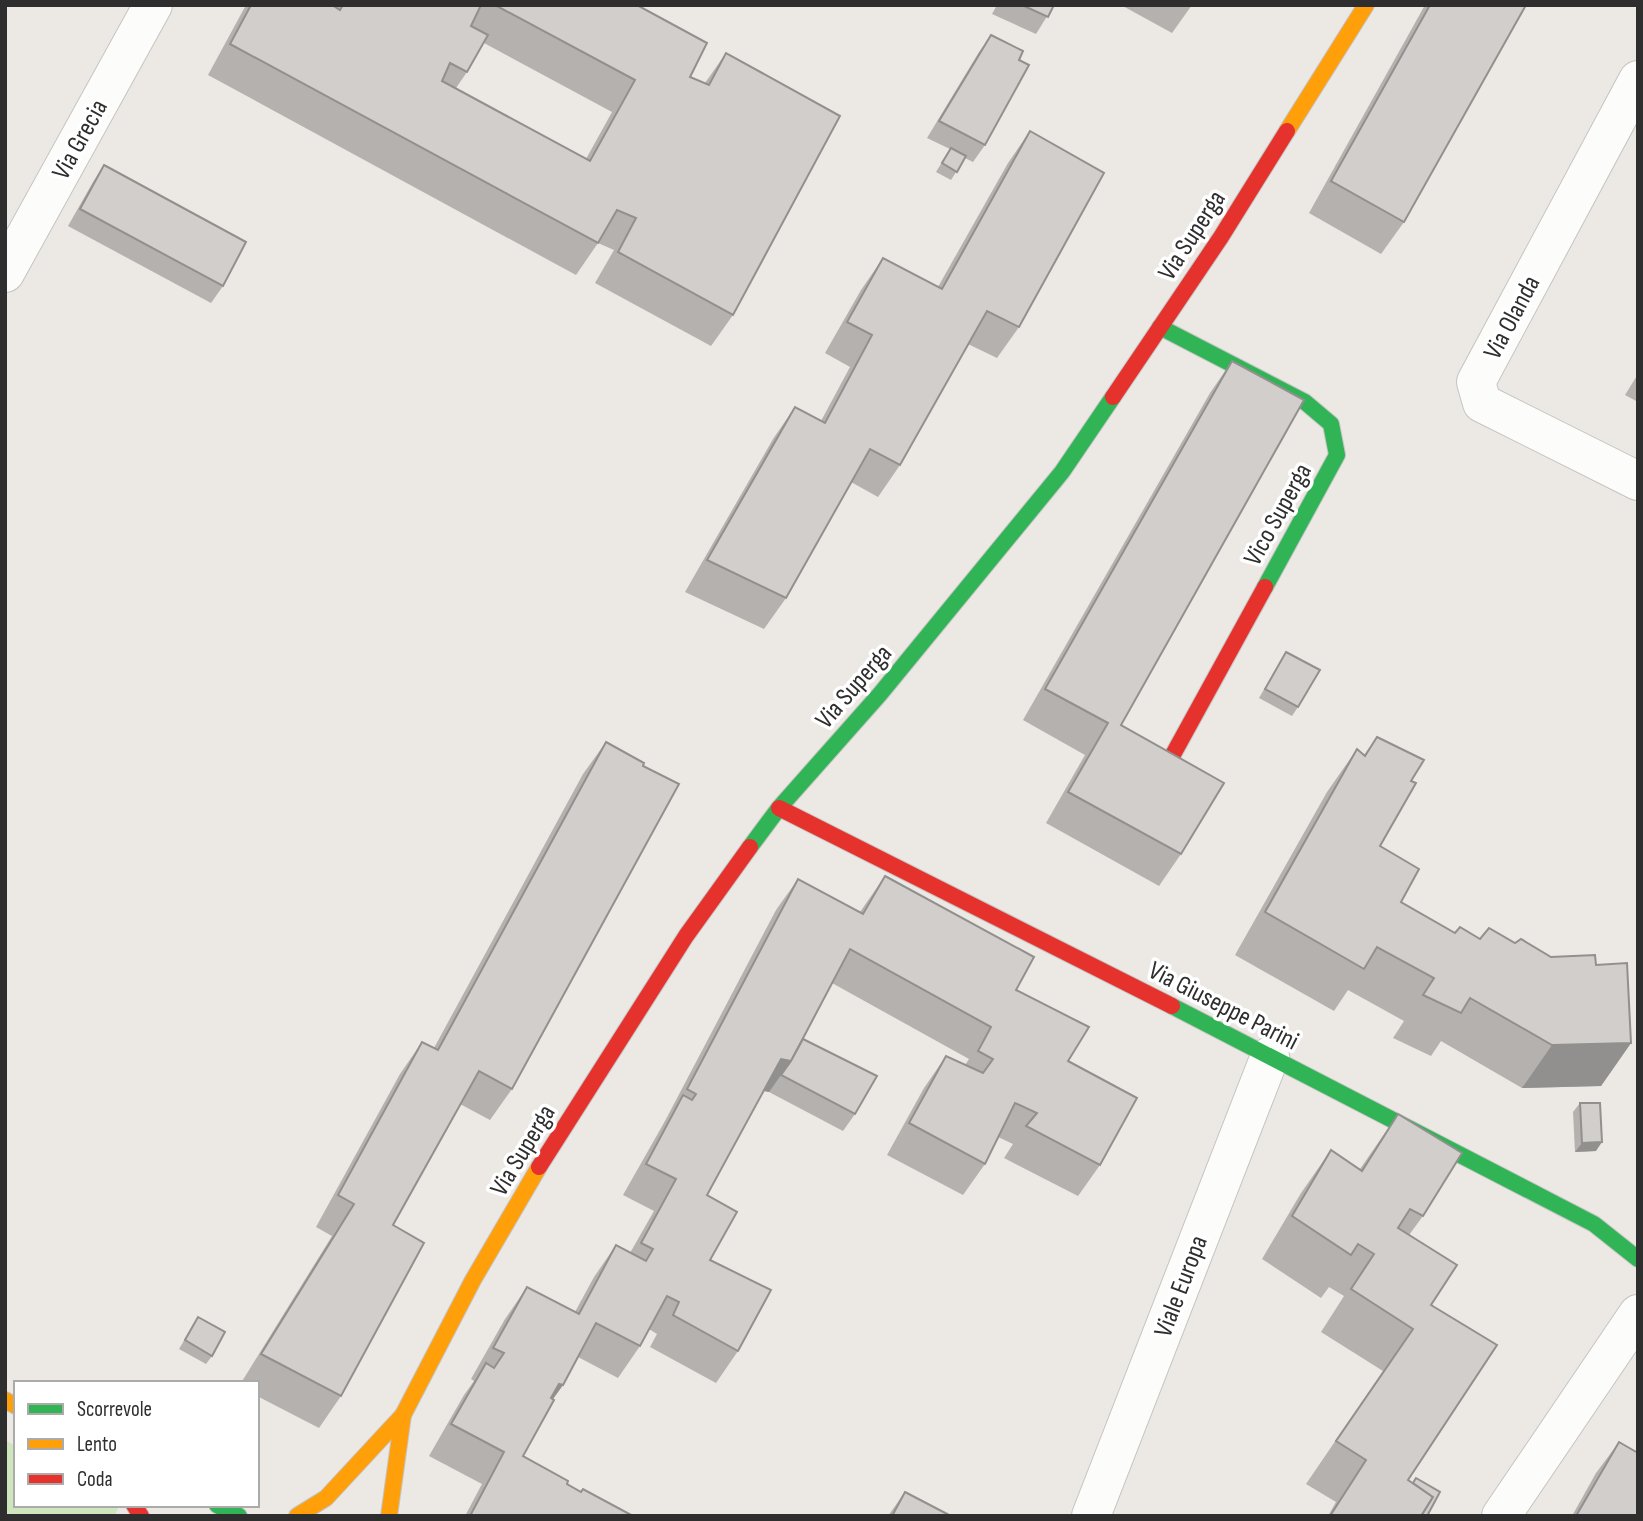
<svg xmlns="http://www.w3.org/2000/svg" width="1643" height="1521" font-family="'Sofia Sans Condensed',sans-serif">
<rect width="100%" height="100%" fill="#ece8e4"/>
<polygon fill="#cee6be" points="5,1440 16,1446 16,1505 115,1505 118,1509 114,1516 5,1516"/>
<g fill="none" stroke-linecap="round" stroke-linejoin="round">
<defs>
<g id="street">
<polyline points="1638,80 1476,382 1482,403 1638,481"/>
<polyline points="5,273 153,5"/>
<polyline points="1091,1516 1270,1056"/>
<polyline points="1501,1516 1638,1314"/>
</g>
<g id="fast">
<polyline points="1160,327 1305,402 1331,424 1337,455 1265,587"/>
<polyline points="750,847 779,808 880,694 1062,472 1113,397"/>
<polyline points="1172,1006 1594,1224 1638,1259"/>
<polyline points="217,1505 239,1516"/>
</g>
<g id="slow">
<polyline points="1287,131 1366,5"/>
<polyline points="5,1400 16,1406"/>
<polyline points="297,1516 326,1498 403,1415 473,1280 539,1167"/>
<polyline points="389,1516 403,1415"/>
</g>
<g id="jam">
<polyline points="1113,397 1221,237 1287,131"/>
<polyline points="1170,760 1265,587"/>
<polyline points="779,808 1172,1006"/>
<polyline points="539,1167 686,936 750,847"/>
<polyline points="134,1505 141,1516"/>
</g>
</defs>
<use href="#street" stroke="#c5c4c5" stroke-width="40"/>
<use href="#fast" stroke="#c5c4c5" stroke-width="18"/>
<use href="#slow" stroke="#c5c4c5" stroke-width="18"/>
<use href="#jam" stroke="#c5c4c5" stroke-width="18"/>
<use href="#street" stroke="#fcfcfb" stroke-width="38"/>
<use href="#fast" stroke="#30b455" stroke-width="16"/>
<use href="#slow" stroke="#ff9f0a" stroke-width="16"/>
<use href="#jam" stroke="#e5322d" stroke-width="16"/>
</g>
<g fill="#b4b1af" fill-rule="evenodd">
<path d="M246,5H332L336,7L337,5H637L690,77L705,83L726,53L733,315L711,346L595,283L614,250L598,243L576,275L208,75ZM484,43L612,112L586,159L456,88L467,72Z"/>
<polygon points="997,5 1054,5 1036,34 992,14"/>
<polygon points="1121,5 1192,5 1172,33"/>
<polygon points="1425,5 1526,5 1404,222 1381,254 1309,213"/>
<polygon points="991,35 985,145 973,162 965,158 951,180 936,172 950,149 927,138 979,52"/>
<polygon points="1030,131 1019,327 997,358 968,344 900,465 878,497 851,482 786,598 764,629 685,592 773,439 795,407 821,421 850,367 825,353 861,290 883,258 938,287 1008,163"/>
<polygon points="104,165 223,286 211,303 68,226 93,182"/>
<polygon points="1232,361 1121,725 1181,854 1159,886 1046,823 1085,755 1023,720 1210,393"/>
<polygon points="1638,374 1638,402 1625,395"/>
<polygon points="1286,652 1298,707 1292,716 1259,698"/>
<polygon points="1377,737 1411,781 1380,846 1401,902 1455,933 1480,939 1515,943 1551,957 1596,965 1631,1043 1601,1086 1522,1088 1441,1041 1431,1056 1393,1038 1404,1021 1348,990 1334,1011 1235,955 1327,792 1357,749 1364,755"/>
<polygon points="606,742 512,1089 490,1120 460,1104 393,1225 341,1396 319,1428 257,1396 257,1383 241,1383 332,1236 316,1227 400,1074 422,1042 434,1048 583,774"/>
<polygon points="885,876 1016,990 1068,1061 1100,1165 1078,1196 1004,1158 1013,1144 998,1137 985,1164 963,1195 887,1155 924,1088 946,1056 965,1065 969,1059 832,983 803,1039 855,1114 843,1131 769,1092 764,1091 707,1195 710,1260 738,1351 716,1383 650,1347 657,1334 649,1329 640,1346 618,1378 578,1357 563,1385 553,1399 523,1456 580,1492 583,1489 633,1516 465,1516 482,1484 429,1456 464,1395 474,1381 471,1379 505,1319 527,1287 575,1312 594,1277 616,1245 630,1253 654,1211 623,1195 665,1121 776,910 798,879 860,912"/>
<polygon points="1580,1103 1596,1151 1575,1152 1573,1112"/>
<polygon points="1398,1114 1423,1216 1409,1235 1431,1305 1408,1480 1427,1516 1328,1516 1336,1502 1306,1484 1383,1371 1321,1332 1344,1296 1329,1287 1321,1298 1262,1259 1301,1193 1331,1150 1360,1169"/>
<polygon points="198,1317 212,1356 206,1364 179,1349"/>
<polygon points="1619,1442 1638,1516 1572,1516 1596,1473"/>
<polygon points="905,1492 951,1516 888,1516"/>
</g>
<g fill="#92908e">
<polygon points="1631,1043 1601,1086 1522,1088 1552,1045"/>
<polygon points="781,1059 791,1061 769,1092 759,1090"/>
<polygon points="1602,1142 1596,1151 1575,1152 1582,1143"/>
<polygon points="559,1384 563,1385 540,1417"/>
</g>
<g fill="#d1cecb" stroke="#92908e" stroke-width="2">
<polygon points="251,5 332,5 340,10 343,5 481,5 471,26 488,35 467,72 450,63 442,81 590,161 635,80 495,5 637,5 707,43 690,77 709,85 726,53 840,116 733,315 618,252 636,218 617,210 598,243 230,44"/>
<polygon points="1022,5 1054,5 1048,17"/>
<polygon points="1430,5 1526,5 1404,222 1331,181"/>
<polygon points="991,35 1023,51 1019,60 1029,65 985,145 939,121"/>
<polygon points="1030,131 1104,173 1019,327 987,311 900,465 870,449 786,598 707,560 795,407 825,423 872,335 847,322 883,258 942,289"/>
<polygon points="951,148 966,156 957,172 942,163"/>
<polygon points="104,165 246,242 223,286 80,209"/>
<polygon points="1232,361 1304,400 1121,725 1224,783 1181,854 1068,792 1108,723 1045,689"/>
<polygon points="1286,652 1320,670 1298,707 1265,689"/>
<polygon points="1377,737 1424,760 1411,781 1416,783 1380,846 1419,869 1401,902 1455,933 1460,927 1480,939 1489,928 1515,943 1521,939 1551,957 1595,955 1596,965 1627,963 1631,1043 1552,1045 1470,998 1461,1013 1423,995 1434,978 1377,947 1364,969 1265,912 1357,749 1365,756"/>
<polygon points="606,742 644,763 643,766 679,784 512,1089 479,1071 393,1225 424,1243 341,1396 261,1354 354,1204 338,1195 422,1042 438,1050"/>
<polygon points="885,876 1034,957 1016,990 1089,1027 1068,1061 1137,1098 1100,1165 1026,1126 1037,1113 1015,1103 985,1164 909,1123 946,1056 983,1073 993,1059 978,1051 991,1027 850,949 791,1061 781,1059 707,1195 737,1212 710,1260 771,1290 738,1351 673,1315 679,1302 667,1296 640,1346 596,1323 563,1385 559,1384 551,1398 554,1400 523,1456 568,1481 567,1484 581,1492 583,1489 633,1516 470,1516 504,1452 451,1424 486,1363 494,1368 504,1353 493,1348 527,1287 579,1314 616,1245 646,1261 653,1249 641,1243 676,1179 646,1164 683,1095 692,1100 696,1094 687,1089 798,879 863,914"/>
<polygon points="803,1039 877,1076 855,1114 781,1075 791,1061"/>
<polygon points="1580,1103 1600,1103 1602,1142 1582,1143"/>
<polygon points="1398,1114 1462,1153 1423,1216 1410,1209 1398,1228 1457,1265 1431,1305 1497,1345 1408,1480 1433,1497 1421,1516 1330,1516 1366,1460 1336,1441 1413,1329 1351,1289 1374,1254 1358,1244 1351,1255 1292,1216 1331,1150 1362,1171"/>
<polygon points="198,1317 225,1332 212,1356 185,1340"/>
<polygon points="1619,1442 1638,1453 1638,1516 1576,1516"/>
<polygon points="1416,1478 1440,1492 1427,1516 1422,1515 1433,1497 1413,1483"/>
<polygon points="905,1492 951,1516 892,1516"/>
</g>
<g text-anchor="middle" stroke-width="7" stroke-linejoin="round" paint-order="stroke">
<g font-size="26" fill="#2e2e2e" stroke="#fff">
<text transform="translate(79 139) rotate(-61)" y="9">Via Grecia</text>
<text transform="translate(1191 235) rotate(-57)" y="9">Via Superga</text>
<text transform="translate(1511 317) rotate(-62)" y="9">Via Olanda</text>
<text transform="translate(1277 514) rotate(-61)" y="9">Vico Superga</text>
<text transform="translate(853 686) rotate(-49)" y="9">Via Superga</text>
<text transform="translate(1224 1005) rotate(27)" y="9">Via Giuseppe Parini</text>
<text transform="translate(522 1150) rotate(-59)" y="9">Via Superga</text>
<text transform="translate(1180 1286) rotate(-69)" y="9">Viale Europa</text>
</g>
</g>
<rect width="1643" height="1521" fill="none" stroke="#2e2e2e" stroke-width="14"/>
<rect x="14" y="1381" width="245" height="126" fill="#ffffff" stroke="#ababab" stroke-width="2"/>
<rect x="28" y="1404" width="35" height="10" fill="#30b455" stroke="#ababab" stroke-width="2"/>
<text x="77" y="1416" font-size="21" fill="#2e2e2e">Scorrevole</text>
<rect x="28" y="1439" width="35" height="10" fill="#ff9f0a" stroke="#ababab" stroke-width="2"/>
<text x="77" y="1451" font-size="21" fill="#2e2e2e">Lento</text>
<rect x="28" y="1474" width="35" height="10" fill="#e5322d" stroke="#ababab" stroke-width="2"/>
<text x="77" y="1486" font-size="21" fill="#2e2e2e">Coda</text>
</svg>
